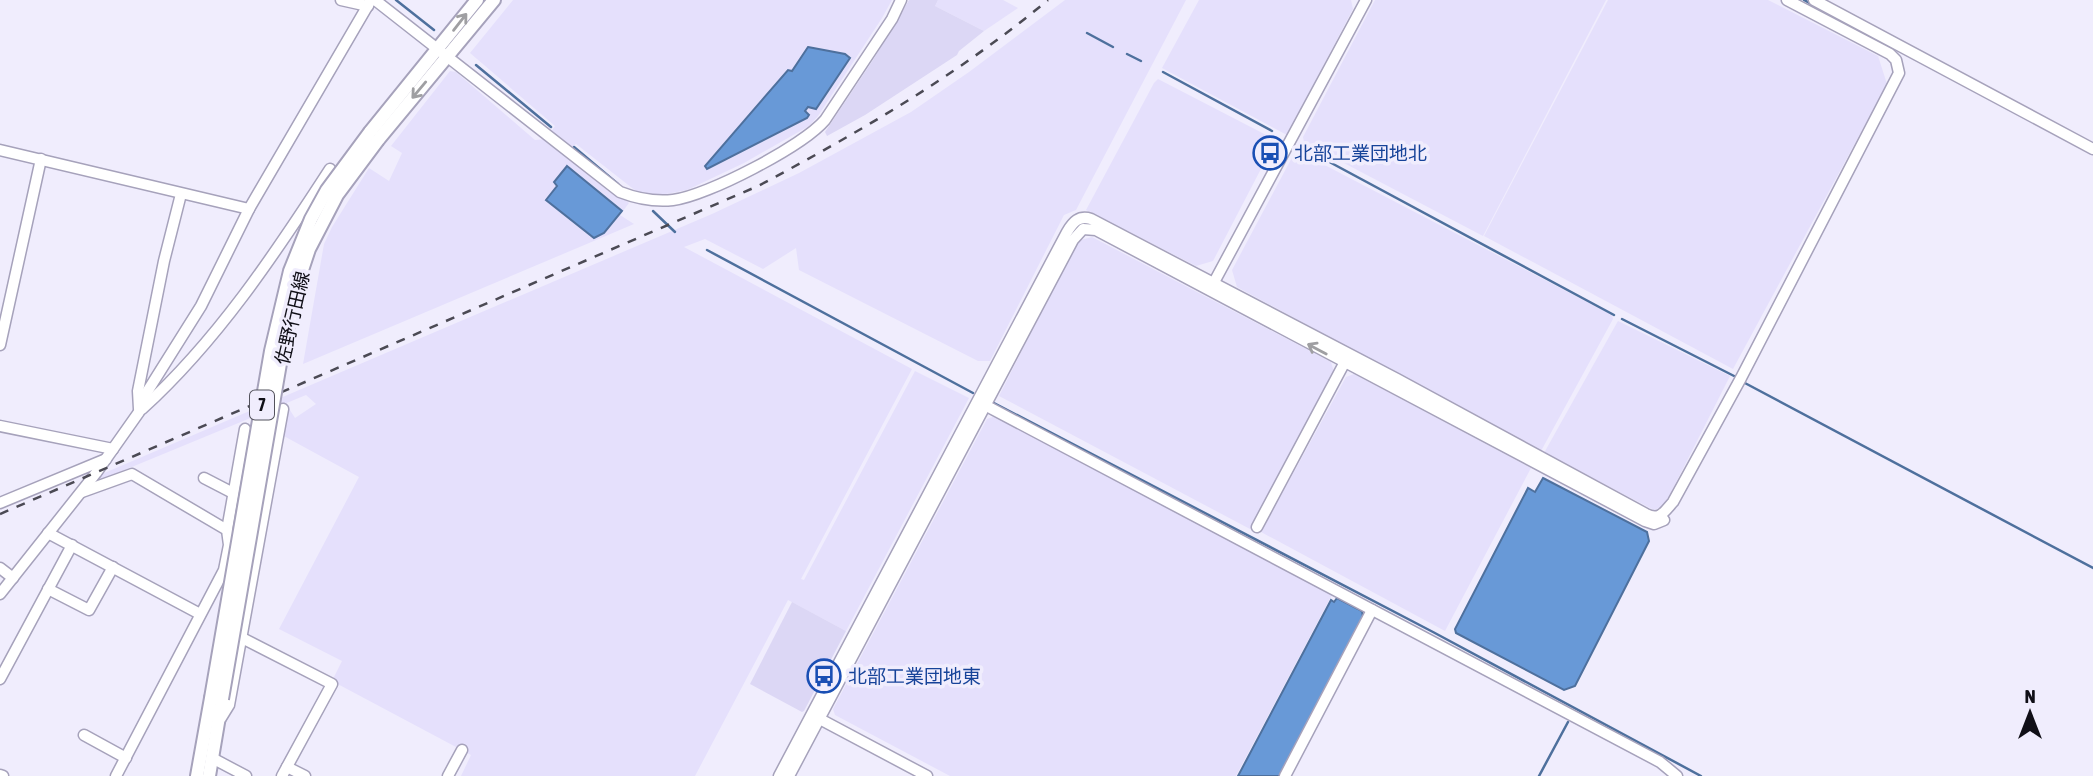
<svg xmlns="http://www.w3.org/2000/svg" width="2093" height="776" font-family="'Asap Condensed','Noto Sans JP',sans-serif">
<rect width="100%" height="100%" fill="#f0edfd"/>
<g fill="#e5e0fc">
<polygon points="513,0 892,0 882,18 818,116 809,126 744,163 687,190 656,196 641,195 576,144 571,149 550,133 555,126 470,53"/>
<polygon points="938,0 1003,0 1018,8 984,31 935,6"/>
<polygon points="1065,0 1186,0 1076,210 1064,215 990,361 978,361 799,270 796,248 763,269 705,239 684,247 912,369 801,579 804,580 915,371 969,398 846,631 788,600 695,776 461,776 471,755 332,681 342,661 279,629 359,477 282,435 288,407 295,418 316,404 306,395 93,483 102,474 712,214 799,173 911,112 969,72"/>
<polygon points="1199,0 1351,0 1353,9 1287,135 1162,68"/>
<polygon points="1375,0 1606,0 1483,236 1304,142 1303,137"/>
<polygon points="1608,0 1768,0 1878,56 1887,84 1733,369 1484,236"/>
<polygon points="450,71 456,72 535,140 546,139 629,203 620,215 634,224 303,364 324,244 332,227 369,168 389,181 402,153 391,146"/>
<polygon points="1158,79 1276,140 1213,261 1196,266 1086,210 1154,83"/>
<polygon points="1296,150 1612,315 1613,319 1541,451 1237,287 1232,270"/>
<polygon points="1092,237 1331,362 1334,372 1250,529 999,396 1077,241"/>
<polygon points="1618,321 1730,376 1664,506 1654,510 1544,453"/>
<polygon points="1354,374 1531,468 1445,631 1261,532 1346,377"/>
<polygon points="995,416 1332,595 1236,776 950,776 835,715 833,709 987,419"/>
</g>
<g fill="#dcd7f5">
<polygon points="909,0 938,0 935,6 984,31 959,51 957,55 865,115 827,136 825,132 873,60"/>
<polygon points="792,602 846,631 804,711 802,712 750,684"/>
</g>
<g fill="#6899d7" stroke="#4e709d" stroke-width="2">
<polygon points="808,47 845,54 850,58 816,109 808,107 805,111 809,115 807,118 707,169 705,166 788,70 792,71"/>
<polygon points="567,166 622,211 604,233 594,238 546,200 557,186 554,182"/>
<polygon points="1543,478 1647,532 1649,541 1575,686 1564,690 1456,633 1455,629 1528,488 1535,492"/>
<polygon points="1337,598 1362,611 1363,617 1280,776 1238,776 1331,600 1334,602"/>
</g>
<g fill="none" stroke-linecap="round" stroke-linejoin="round">
<g stroke="#4e709d" stroke-width="2.5">
<polyline points="396,0 434,30"/>
<polyline points="1804,0 1813,5"/>
<polyline points="1087,33 1113,47"/>
<polyline points="1127,54 1141,61"/>
<polyline points="476,65 551,127"/>
<polyline points="1163,72 1272,131"/>
<polyline points="574,147 618,184"/>
<polyline points="1309,151 1614,315"/>
<polyline points="653,211 675,232"/>
<polyline points="707,250 973,393"/>
<polyline points="1622,319 1738,378"/>
<polyline points="1743,382 2093,568"/>
<polyline points="992,402 1433,632 1701,776"/>
<polyline points="1539,776 1568,722"/>
</g>
<defs>
<g id="minor">
<polyline points="341,0 368,6"/>
<path d="M375,0L620,192C638,199 654,202 673,200C707,196 803,146 825,120L892,19L901,0"/>
<polyline points="1814,0 2093,149"/>
<polyline points="0,150 249,209"/>
<polyline points="1212,286 1366,0"/>
<polyline points="0,345 41,159"/>
<polyline points="981,403 1660,762 1677,776"/>
<polyline points="139,409 138,391 164,261 181,194"/>
<path d="M142,409C217,341 275,254 330,169"/>
<polyline points="0,426 113,449"/>
<polyline points="204,478 233,493"/>
<polyline points="82,492 132,474 227,530 229,545 224,570 116,776"/>
<polyline points="0,503 106,459"/>
<polyline points="1257,527 1347,358"/>
<polyline points="227,530 245,429"/>
<polyline points="48,533 200,614"/>
<polyline points="0,568 13,578"/>
<polyline points="48,589 89,610 113,567"/>
<polyline points="0,594 96,473 139,412 147,392 201,306 249,209 371,0"/>
<polyline points="242,638 332,684 282,776"/>
<polyline points="0,679 72,545"/>
<polyline points="816,717 927,776"/>
<polyline points="221,718 229,705 283,409"/>
<polyline points="84,735 126,758"/>
<polyline points="212,758 246,776"/>
<polyline points="287,767 305,776"/>
<polyline points="0,775 3,776"/>
<polyline points="448,776 462,750"/>
<path d="M779,776L1067,232C1073,222 1079,215 1091,219L1397,379L1646,514C1660,521 1664,512 1673,502L1741,378L1899,73L1896,60L1890,54L1787,0"/>
<polyline points="789,776 1073,240 1083,229 1096,230 1645,521 1654,524 1664,520"/>
<polyline points="1285,776 1372,610"/>
</g>
<g id="major">
<polyline points="370,132 477,0"/>
<polyline points="378,140 494,0"/>
<polyline points="197,776 211,698"/>
<polyline points="209,776 222,699"/>
</g>
</defs>
<use href="#minor" stroke="#a6a2bb" stroke-width="13"/>
<use href="#major" stroke="#a6a2bb" stroke-width="16"/>
<use href="#minor" stroke="#fff" stroke-width="10"/>
<use href="#major" stroke="#fff" stroke-width="12"/>
<path stroke="#4b4a54" stroke-width="2.5" stroke-dasharray="9 9" stroke-linecap="butt" d="M0,514L758,186C860,132 959,74 1048,0"/>
<defs>
<g id="major-bridge">
<polyline points="211,698 271,351 290,271 311,219 327,190 370,132"/>
<polyline points="222,699 282,352 301,273 309,249 337,195 378,140"/>
</g>
</defs>
<use href="#major-bridge" stroke="#a6a2bb" stroke-width="16" stroke-linecap="butt"/>
<use href="#major-bridge" stroke="#fff" stroke-width="12"/>
</g>
<defs><path id="oneway-shaft" d="M-6 0H5M1.5-3L5.5 0L1.5 3" fill="none" stroke-width="1.6" stroke-linecap="round" stroke-linejoin="round" transform="scale(1.75)"/></defs>
<g stroke="#9f9fa2">
<use href="#oneway-shaft" transform="translate(460 22) rotate(-52)"/>
<use href="#oneway-shaft" transform="translate(419 90) rotate(130)"/>
<use href="#oneway-shaft" transform="translate(1317 349) rotate(-152)"/>
</g>
<defs>
<symbol id="bus-ring" viewBox="-11 -11 22 22"><circle r="9.5" fill="#f0edfd" stroke="#1a4fb4" stroke-width="1.5"/><path d="M-5-6H5V4H4V6H2V4H-2V6H-4V4H-5ZM-3.5-4V0h7V-4ZM-3.5 1.2v1.5H-2V1.2ZM2 1.2v1.5H3.5V1.2Z" fill="#1a4fb4"/></symbol>
</defs>
<g fill-rule="evenodd">
<use href="#bus-ring" x="1251" y="134" width="38" height="38"/>
<use href="#bus-ring" x="805" y="657" width="38" height="38"/>
</g>
<g text-anchor="middle" stroke-width="7" stroke-linejoin="round" paint-order="stroke">
<rect fill="#f0edfd" stroke="#53525c" stroke-width="2" x="250" y="390.5" width="24" height="29" rx="5"/>
<g font-size="18" font-weight="bold" fill="#100f17">
<text x="262" y="411">7</text>
</g>
<g font-size="19" fill="#164399" stroke="#f0edfd" text-anchor="start">
<text x="1294" y="160">北部工業団地北</text>
<text x="848" y="683">北部工業団地東</text>
</g>
<g font-size="19" fill="#100f17" stroke="#f0edfd">
<text transform="translate(292 318) rotate(-77)" y="7">佐野行田線</text>
</g>
</g>
<g transform="translate(2030 713)" stroke="#f0edfd" stroke-width="5" paint-order="stroke">
<path d="M0-5L12 26L0 18L-12 26Z" fill="#100f17"/>
<text y="-10" font-size="19" font-weight="bold" text-anchor="middle" fill="#100f17">N</text>
</g>
</svg>
